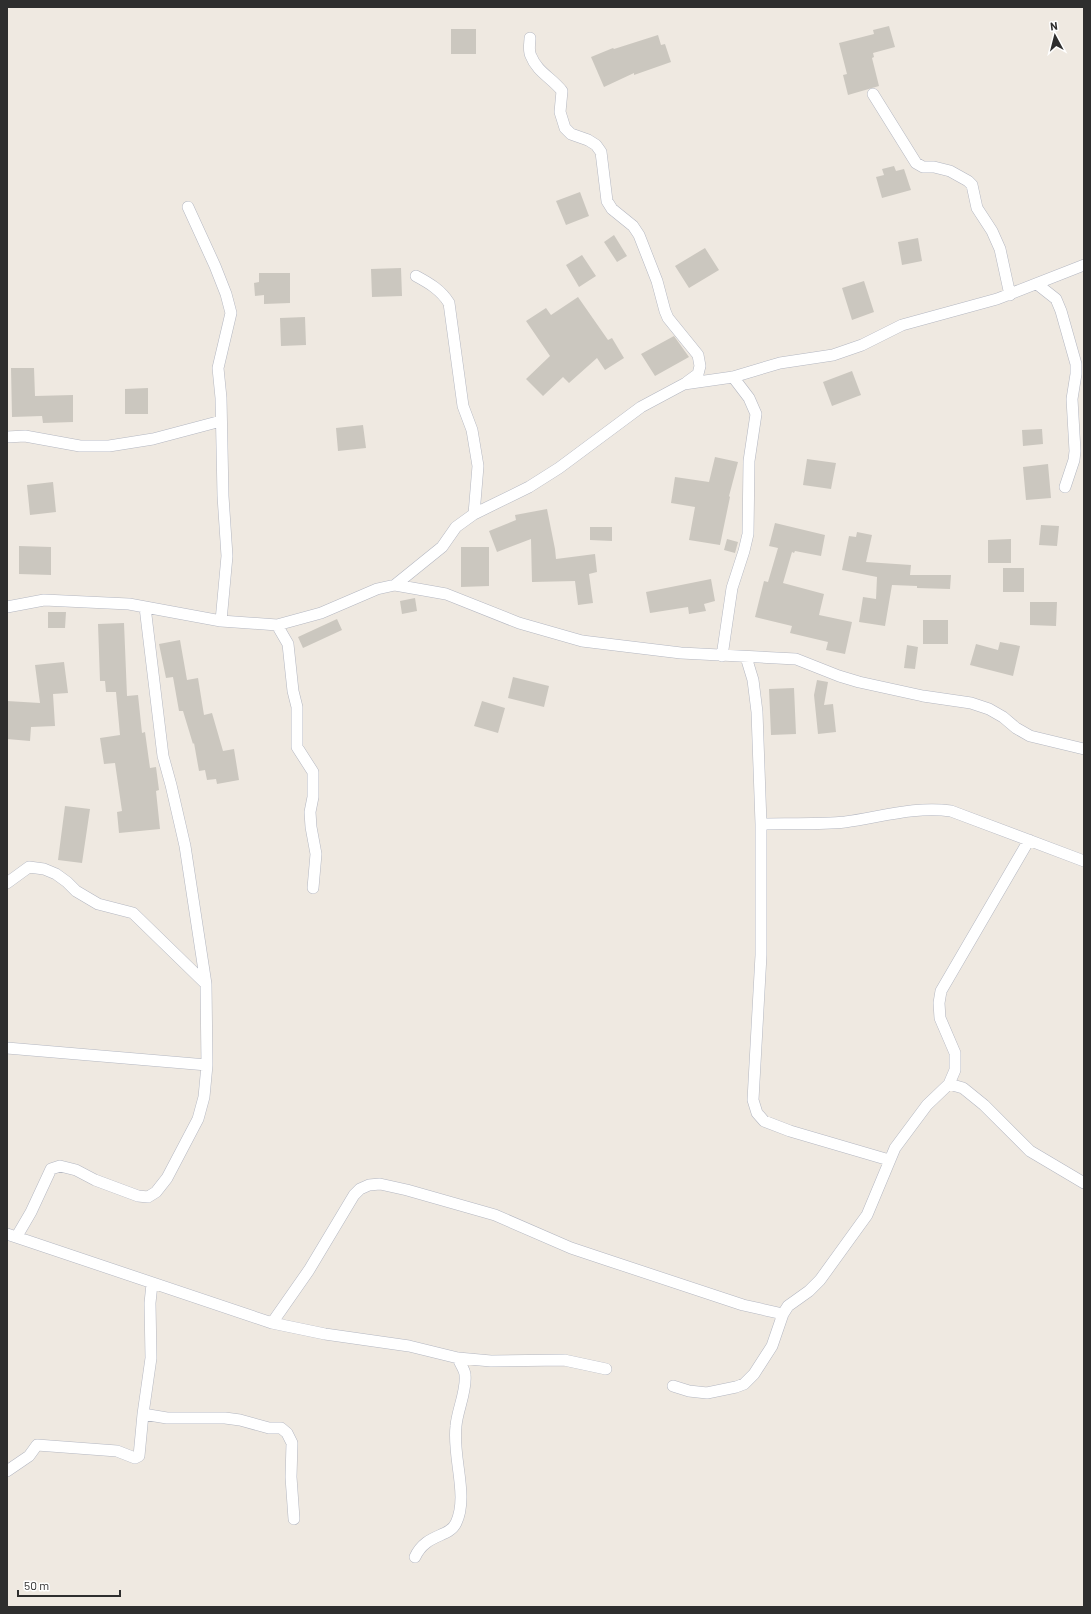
<svg xmlns="http://www.w3.org/2000/svg" width="1091" height="1614" font-family="Barlow,sans-serif">
  <style>
    .building { fill: #cbc7bf }
    .lines { fill: none; stroke-linecap: round; stroke-linejoin: round }
    .minor-casing { stroke: #b4b7c1; stroke-width: 12 }
    .minor { stroke: #fff; stroke-width: 11 }
  </style>
  <rect width="100%" height="100%" fill="#efe9e1"/>
  <path class="building" d="M 889,26 L 895,47 L 873,53 L 874,57 L 872,58 L 879,86 L 848,95 L 843,75 L 847,74 L 839,43 L 874,34 L 873,30 Z
    M 451,29 L 476,29 L 476,54 L 451,54 Z
    M 658,35 L 661,45 L 665,44 L 671,62 L 634,75 L 634,73 L 604,87 L 591,57 L 613,48 L 614,49 Z
    M 894,166 L 896,171 L 904,169 L 911,190 L 882,198 L 876,177 L 884,175 L 882,169 Z
    M 580,192 L 589,216 L 566,225 L 556,201 Z
    M 614,235 L 627,256 L 617,262 L 604,242 Z
    M 918,238 L 922,261 L 902,265 L 898,242 Z
    M 705,248 L 719,270 L 689,288 L 675,266 Z
    M 582,255 L 596,276 L 579,287 L 566,265 Z
    M 401,268 L 402,296 L 372,297 L 371,269 Z
    M 259,273 L 290,273 L 290,303 L 264,304 L 264,295 L 255,296 L 254,283 L 259,282 Z
    M 864,281 L 874,312 L 852,320 L 842,288 Z
    M 578,297 L 608,340 L 612,338 L 624,358 L 605,370 L 597,358 L 569,383 L 563,377 L 543,396 L 526,379 L 550,356 L 526,321 L 546,308 L 551,315 Z
    M 305,317 L 306,345 L 281,346 L 280,318 Z
    M 674,336 L 689,357 L 655,376 L 641,354 Z
    M 11,368 L 34,368 L 35,396 L 73,395 L 73,422 L 43,423 L 42,416 L 12,417 Z
    M 852,371 L 861,395 L 832,406 L 823,382 Z
    M 148,388 L 148,414 L 125,414 L 125,389 Z
    M 363,425 L 366,448 L 338,451 L 336,428 Z
    M 1042,429 L 1043,444 L 1023,446 L 1022,430 Z
    M 715,457 L 738,462 L 729,496 L 730,497 L 720,545 L 689,540 L 695,507 L 671,503 L 675,477 L 709,482 Z
    M 807,459 L 836,463 L 831,489 L 803,485 Z
    M 1048,464 L 1051,498 L 1026,500 L 1023,467 Z
    M 53,482 L 56,512 L 30,515 L 27,485 Z
    M 547,509 L 555,549 L 556,559 L 595,554 L 597,572 L 589,574 L 593,603 L 578,605 L 575,581 L 532,582 L 531,539 L 497,552 L 489,531 L 516,520 L 515,515 Z
    M 775,523 L 825,535 L 821,556 L 795,551 L 794,553 L 792,552 L 783,583 L 824,594 L 819,615 L 852,622 L 845,654 L 826,650 L 828,642 L 790,633 L 792,626 L 755,617 L 764,581 L 768,582 L 778,548 L 769,546 Z
    M 1041,525 L 1059,526 L 1057,546 L 1039,545 Z
    M 590,527 L 612,527 L 612,541 L 590,540 Z
    M 857,532 L 872,535 L 866,562 L 911,565 L 910,575 L 951,575 L 950,589 L 917,588 L 917,586 L 892,585 L 885,626 L 859,622 L 863,597 L 876,599 L 877,577 L 842,570 L 849,536 L 856,537 Z
    M 727,539 L 738,542 L 735,553 L 724,550 Z
    M 1011,539 L 1011,563 L 988,563 L 988,540 Z
    M 19,546 L 51,547 L 51,575 L 19,574 Z
    M 461,547 L 489,547 L 489,586 L 461,587 Z
    M 1003,568 L 1024,568 L 1024,592 L 1003,592 Z
    M 711,579 L 715,601 L 704,604 L 706,611 L 689,614 L 688,607 L 650,613 L 646,592 Z
    M 415,598 L 417,611 L 402,614 L 400,601 Z
    M 1030,602 L 1057,602 L 1056,626 L 1030,625 Z
    M 48,612 L 66,612 L 65,628 L 48,628 Z
    M 337,619 L 342,630 L 303,648 L 298,637 Z
    M 923,620 L 948,620 L 948,644 L 923,644 Z
    M 124,623 L 127,696 L 138,695 L 142,733 L 145,732 L 150,768 L 156,767 L 159,790 L 156,791 L 160,829 L 119,833 L 117,812 L 122,811 L 115,763 L 104,764 L 100,738 L 120,735 L 116,692 L 106,692 L 105,681 L 100,681 L 98,624 Z
    M 180,640 L 187,680 L 198,678 L 204,715 L 212,713 L 223,751 L 234,749 L 239,780 L 217,784 L 216,779 L 207,780 L 205,770 L 199,771 L 194,743 L 193,744 L 183,711 L 179,711 L 173,677 L 166,678 L 159,644 Z
    M 1000,642 L 1020,646 L 1013,676 L 970,665 L 976,644 L 998,650 Z
    M 907,645 L 918,647 L 915,669 L 904,668 Z
    M 64,662 L 68,693 L 53,694 L 55,726 L 31,727 L 30,741 L 7,739 L 7,701 L 40,703 L 35,665 Z
    M 513,677 L 549,686 L 544,707 L 508,698 Z
    M 817,680 L 828,682 L 824,705 L 833,704 L 836,732 L 818,734 L 814,695 Z
    M 794,688 L 796,734 L 771,735 L 769,689 Z
    M 482,701 L 505,708 L 498,733 L 474,726 Z
    M 65,806 L 90,809 L 82,863 L 58,860 Z"/>
  <g class="lines">
    <defs>
      <path id="minor" d="M 530,38 C 530,43 528,51 531,56 C 537,72 552,78 562,91 L 560,112 L 565,128 L 571,134 L 588,140 L 596,145 L 601,152 L 607,201 L 612,209 L 633,226 L 639,235 L 657,281 L 665,311 L 668,318 L 698,355 L 700,366 L 698,374 L 687,382
        M 873,94 L 916,163 L 923,167 L 934,167 L 950,171 L 968,181 L 972,185 L 977,208 L 992,231 L 1000,249 L 1010,295
        M 188,207 L 215,266 L 226,294 L 231,313 L 218,368 L 221,398 L 223,496 L 227,556 L 221,621
        M 416,276 C 429,283 441,290 449,303 L 463,406 L 472,430 L 478,466 L 474,514
        M 1037,284 L 1056,299 L 1061,311 L 1076,364 L 1076,374 L 1072,399 L 1075,451 L 1074,460 L 1065,487
        M 7,437 L 25,436 L 80,446 L 109,446 L 153,439 L 221,421
        M 395,585 L 446,594 L 519,623 L 582,641 L 681,653 L 796,659 L 839,676 L 859,682 L 923,696 L 971,703 L 989,709 L 1003,717 L 1016,728 L 1030,736 L 1084,749
        M 7,607 L 44,600 L 129,604 L 221,621 L 277,625 L 321,613 L 377,589 L 395,585 L 442,547 L 456,527 L 474,514 L 529,487 L 559,468 L 641,407 L 684,384 L 733,377 L 780,363 L 833,355 L 862,345 L 902,325 L 997,299 L 1084,265
        M 277,625 L 288,644 L 293,691 L 297,707 L 297,747 L 313,772 L 313,797 L 310,812 L 311,827 L 316,854 L 313,888
        M 722,656 L 732,588 L 744,551 L 748,534 L 749,461 L 756,414 L 749,398 L 733,377
        M 746,657 L 753,680 L 757,712 L 761,824 L 761,955 L 753,1100 L 757,1113 L 764,1121 L 790,1131 L 889,1160
        M 761,824 C 789,823 817,825 845,822 C 881,817 915,806 951,811 L 1084,861
        M 7,883 L 29,867 L 44,869 L 56,874 L 67,882 L 76,891 L 98,904 L 133,913 L 206,984
        M 7,1048 L 207,1065
        M 949,1084 L 963,1088 L 984,1105 L 1030,1151 L 1084,1183
        M 7,1234 L 272,1323 L 325,1334 L 409,1346 L 458,1358 L 491,1361 L 564,1360 L 606,1369
        M 17,1236 L 31,1212 L 51,1169 L 60,1166 L 76,1170 L 95,1180 L 138,1196 L 148,1197 L 156,1192 L 167,1178 L 198,1119 L 204,1097 L 207,1065 L 206,984 L 185,846 L 171,785 L 163,756 L 145,607
        M 272,1323 L 309,1270 L 354,1195 L 360,1189 L 369,1185 L 380,1184 L 407,1190 L 495,1215 L 571,1248 L 610,1261 L 743,1305 L 783,1314
        M 673,1386 L 689,1391 L 707,1393 L 736,1387 L 744,1384 L 754,1374 L 772,1346 L 783,1314 L 788,1306 L 809,1291 L 820,1280 L 867,1215 L 895,1148 L 927,1105 L 949,1084 L 955,1070 L 955,1053 L 940,1018 L 939,1003 L 941,991 L 1029,840
        M 143,1414 L 167,1418 L 225,1418 L 240,1420 L 269,1428 L 281,1428 L 287,1433 L 292,1443 L 291,1477 L 294,1519
        M 7,1471 L 29,1456 L 37,1445 L 117,1451 L 135,1458 L 139,1456 L 143,1414 L 151,1358 L 150,1303 L 152,1284
        M 415,1557 C 426,1533 449,1538 456,1523 C 469,1496 452,1457 456,1426 C 457,1411 467,1390 465,1375 C 465,1370 460,1364 458,1358"/>
    </defs>
    <use href="#minor" class="minor-casing"/>
    <use href="#minor" class="minor"/>
  </g>
  <rect width="1091" height="1614" fill="none" stroke="#2e2e2e" stroke-width="16"/>
  <g transform="translate(1055 36) rotate(353)" stroke="#ffffff" stroke-width="3" paint-order="stroke">
  <path d="M0-3L7 15L0 10L-7 15Z" fill="#2e2e2e"/>
  <text y="-6" font-size="11" font-weight="bold" text-anchor="middle" fill="#2e2e2e">N</text>
  </g>
  <path d="M18 1590v6h102v-6" fill="none" stroke="#2e2e2e" stroke-width="2"/>
  <text x="24" y="1590" font-size="12" fill="#2e2e2e" stroke="#ffffff" stroke-width="3" paint-order="stroke">50 m</text>
</svg>
